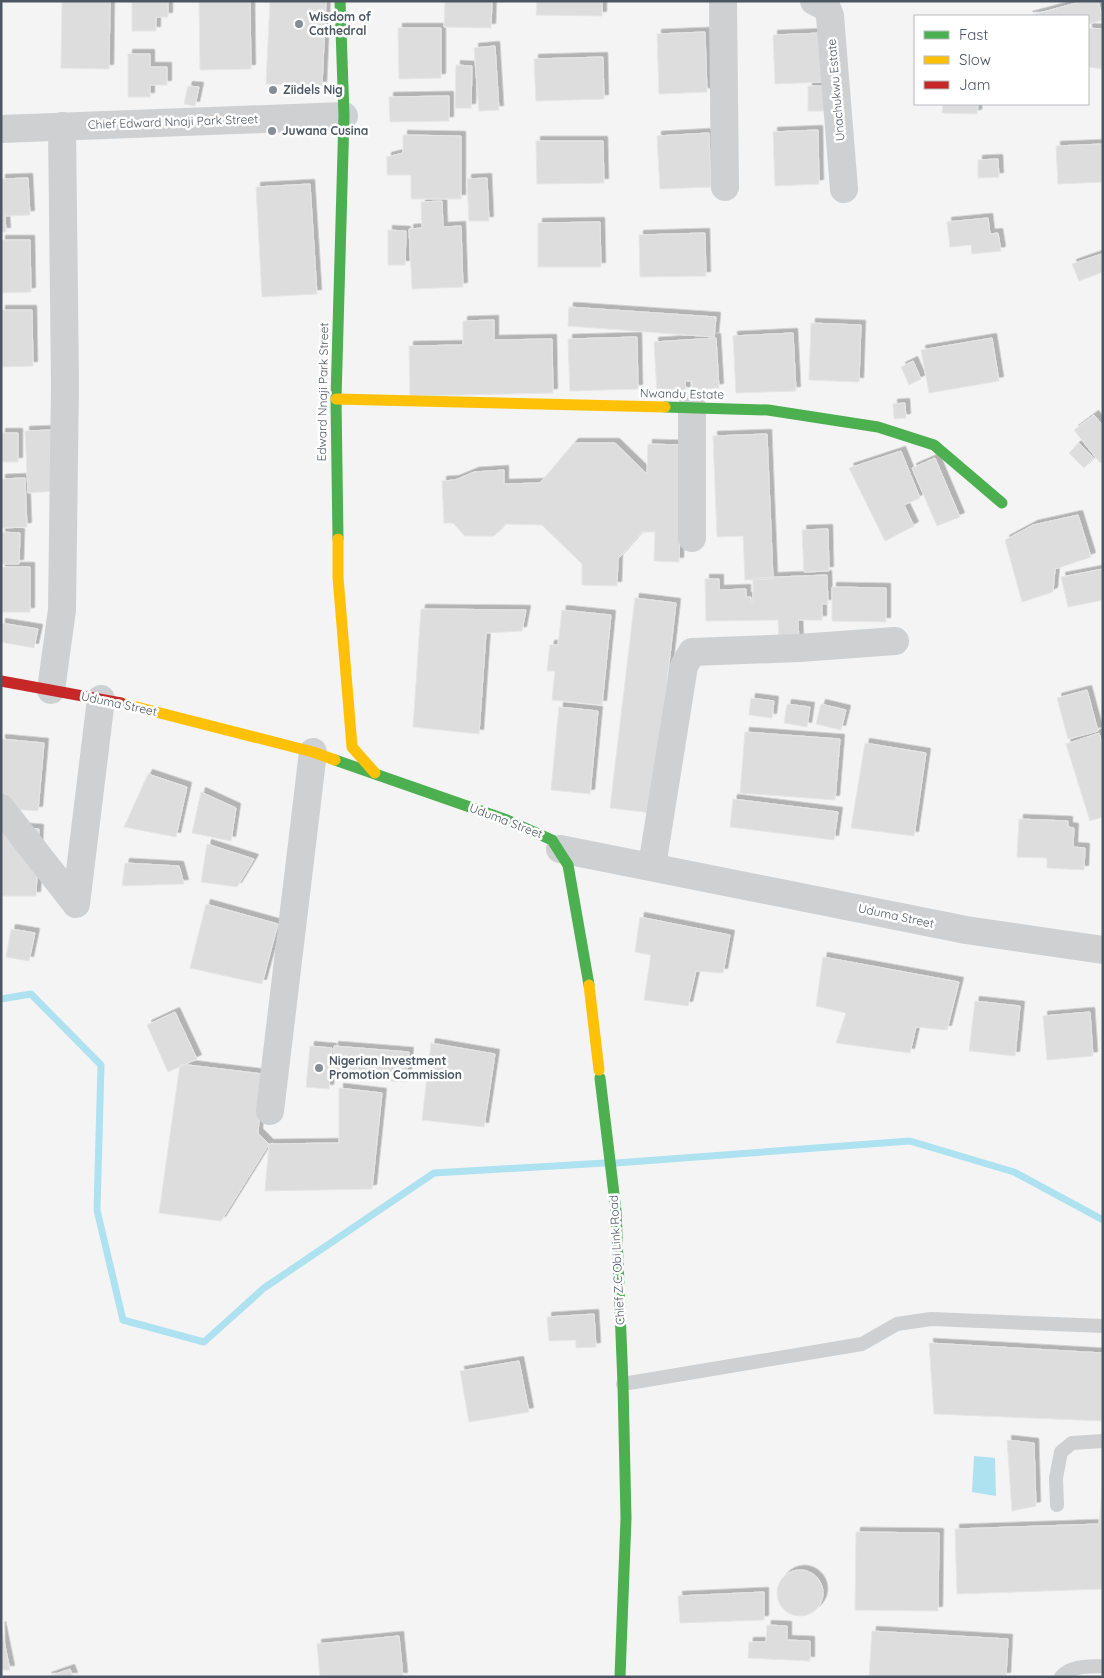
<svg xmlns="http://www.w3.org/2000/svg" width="1104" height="1678" font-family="Quicksand,sans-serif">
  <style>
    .water { fill: #aee2f0 }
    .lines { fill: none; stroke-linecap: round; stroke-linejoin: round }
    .stream { stroke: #aee2f0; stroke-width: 7 }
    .building { fill: #ddddde; stroke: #e5e6e7; filter: url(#shadow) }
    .lane { stroke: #ced0d2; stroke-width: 14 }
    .street { stroke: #ced0d2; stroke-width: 28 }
    .fast { stroke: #4caf50; stroke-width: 11 }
    .slow { stroke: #ffc107; stroke-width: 11 }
    .jam { stroke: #c62828; stroke-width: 11 }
    .poi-dot { fill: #868d94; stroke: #fff; stroke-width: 2 }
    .labels { text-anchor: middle; stroke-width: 5; stroke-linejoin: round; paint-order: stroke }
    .poi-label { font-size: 12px; font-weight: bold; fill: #4a5661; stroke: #fff; text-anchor: start }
    .street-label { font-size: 12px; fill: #4a5661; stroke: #fff }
  </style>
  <defs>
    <filter id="shadow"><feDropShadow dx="4.5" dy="-4.5" stdDeviation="0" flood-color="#0004"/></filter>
  </defs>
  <rect width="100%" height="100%" fill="#f4f4f4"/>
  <path class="water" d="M 974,1456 L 995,1458 L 996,1496 L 972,1492 Z"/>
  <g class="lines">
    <path class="stream" d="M 1,999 L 31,994 L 101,1065 L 97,1210 L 123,1320 L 204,1342 L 264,1288 L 434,1173 L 605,1163
      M 616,1163 L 910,1141 L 1014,1172 L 1103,1220"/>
  </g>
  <path class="building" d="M 62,1 L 110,1 L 109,69 L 61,68 Z
    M 132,1 L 168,1 L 168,17 L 156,17 L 156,31 L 132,31 Z
    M 199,1 L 250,1 L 251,69 L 200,70 Z
    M 270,1 L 326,1 L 322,86 L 266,84 Z
    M 445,1 L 492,1 L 491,28 L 444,27 Z
    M 537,1 L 602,1 L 602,16 L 536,15 Z
    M 1084,1 L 1098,1 L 1103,20 L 1088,24 L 1088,16 L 1028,16 Z
    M 398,28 L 441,28 L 441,78 L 399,79 Z
    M 1088,28 L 1103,29 L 1103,69 L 1088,67 Z
    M 705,32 L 707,92 L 659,94 L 657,34 Z
    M 822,33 L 823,82 L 775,84 L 773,35 Z
    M 495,46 L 499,110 L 479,111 L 474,48 Z
    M 128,54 L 150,54 L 150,67 L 167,67 L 167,85 L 150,85 L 150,97 L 128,97 Z
    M 603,57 L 604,99 L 536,101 L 534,59 Z
    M 456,65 L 472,66 L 471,108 L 455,108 Z
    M 188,86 L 199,87 L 195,106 L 184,104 Z
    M 808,86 L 831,86 L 832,111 L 808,111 Z
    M 449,96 L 449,121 L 390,122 L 389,97 Z
    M 943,104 L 978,104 L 977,114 L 942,113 Z
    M 818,130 L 819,184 L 775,186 L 773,132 Z
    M 709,133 L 711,187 L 660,189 L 657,136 Z
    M 403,135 L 461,136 L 461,199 L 411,199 L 411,175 L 387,175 L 387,157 L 403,153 Z
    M 536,141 L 603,141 L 604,183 L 537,184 Z
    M 1103,144 L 1103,182 L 1058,184 L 1056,146 Z
    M 998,159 L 999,177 L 978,178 L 978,160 Z
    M 28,178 L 30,215 L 5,216 L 6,232 L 1,232 L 1,179 Z
    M 487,178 L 489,221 L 469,221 L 467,179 Z
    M 310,184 L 317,294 L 262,297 L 256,187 Z
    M 442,201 L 443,227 L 461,226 L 463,287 L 412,289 L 409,229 L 422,228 L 421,202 Z
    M 988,218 L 990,234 L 998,233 L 1001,251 L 972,254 L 971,245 L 950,247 L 947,222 Z
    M 600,222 L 601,267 L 538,267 L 538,223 Z
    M 388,230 L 406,231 L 405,265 L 388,265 Z
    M 705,233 L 706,276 L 640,277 L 639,235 Z
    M 1,240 L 30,240 L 31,292 L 1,293 Z
    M 1101,254 L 1103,272 L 1079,281 L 1072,264 Z
    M 569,307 L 716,317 L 714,337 L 568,326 Z
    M 1,310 L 32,310 L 33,366 L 1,367 Z
    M 494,320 L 494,340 L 552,339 L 553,393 L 410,396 L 409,346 L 463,345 L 463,321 Z
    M 811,323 L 861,325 L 859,382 L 809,380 Z
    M 793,333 L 796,391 L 736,393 L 733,336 Z
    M 637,337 L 638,389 L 570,391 L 568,339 Z
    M 716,338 L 719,388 L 692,390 L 692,381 L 685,381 L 686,391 L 657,392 L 654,342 Z
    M 992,338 L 999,381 L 929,393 L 921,350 Z
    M 913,361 L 921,379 L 909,385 L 901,367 Z
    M 905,403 L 906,418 L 894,419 L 893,404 Z
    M 1094,415 L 1103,426 L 1103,461 L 1100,463 L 1074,430 Z
    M 53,430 L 56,491 L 28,493 L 25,431 Z
    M 1,433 L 18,433 L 18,462 L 1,462 Z
    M 767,434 L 773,579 L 745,580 L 743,536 L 717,537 L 713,436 Z
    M 574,443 L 615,443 L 647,474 L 648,444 L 683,445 L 679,562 L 654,561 L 655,532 L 642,532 L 618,559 L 617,586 L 582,585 L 582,564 L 542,525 L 505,524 L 494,536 L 465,536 L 453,523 L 444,523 L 442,481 L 455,480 L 474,472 L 504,470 L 504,484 L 540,483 Z
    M 1079,443 L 1094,458 L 1084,468 L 1069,453 Z
    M 901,451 L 920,498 L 904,505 L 914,526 L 885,541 L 849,468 Z
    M 935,458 L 960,517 L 937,526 L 912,468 Z
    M 25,478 L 27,527 L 1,528 L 1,479 Z
    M 1078,515 L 1091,557 L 1055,569 L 1053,592 L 1022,602 L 1005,540 L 1033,525 Z
    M 828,529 L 829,571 L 804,572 L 802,530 Z
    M 1,532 L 20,533 L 19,564 L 1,564 Z
    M 1,567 L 30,567 L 30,612 L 1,612 Z
    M 1103,569 L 1103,600 L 1068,607 L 1061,577 Z
    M 827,575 L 828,604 L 822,604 L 822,620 L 798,620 L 799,641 L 779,641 L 778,620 L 706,621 L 705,579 L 719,579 L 719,590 L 746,589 L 746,597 L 751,597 L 751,602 L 753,602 L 753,578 Z
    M 832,587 L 886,588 L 886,622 L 832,621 Z
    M 635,598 L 676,603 L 652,813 L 610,808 Z
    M 421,609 L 526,610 L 522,631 L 486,633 L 479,734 L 413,727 Z
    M 562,610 L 611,615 L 602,705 L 552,700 L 555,671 L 547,671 L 550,645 L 558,645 Z
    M 1,623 L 38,629 L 34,648 L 1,642 Z
    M 1087,690 L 1098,731 L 1068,739 L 1057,698 Z
    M 751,698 L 774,701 L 772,718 L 749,715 Z
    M 787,704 L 810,707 L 807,727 L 784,723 Z
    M 821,704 L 846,710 L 841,730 L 816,724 Z
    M 559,707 L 598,711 L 590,794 L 551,790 Z
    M 745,732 L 840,739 L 835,800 L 740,793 Z
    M 1099,733 L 1103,746 L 1103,817 L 1090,821 L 1066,744 Z
    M 1,739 L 44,743 L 38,811 L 1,808 Z
    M 865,743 L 926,753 L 914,836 L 851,828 Z
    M 148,774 L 187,787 L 176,837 L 124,827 Z
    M 201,792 L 236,808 L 231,841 L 192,833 Z
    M 733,799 L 838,812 L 834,840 L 730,827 Z
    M 1019,819 L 1068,821 L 1068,827 L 1074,828 L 1073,847 L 1085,848 L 1084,870 L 1047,868 L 1047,858 L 1017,857 Z
    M 1,826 L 39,829 L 36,896 L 1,896 Z
    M 207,844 L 254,859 L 237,887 L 201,882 Z
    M 125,863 L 179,866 L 184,884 L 122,886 Z
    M 206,904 L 278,924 L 262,984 L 190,968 Z
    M 640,917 L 730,935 L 723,973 L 696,971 L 688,1006 L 644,1000 L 651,955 L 635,952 Z
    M 11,929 L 35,933 L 29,961 L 6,957 Z
    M 823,957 L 959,982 L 947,1030 L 916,1027 L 910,1053 L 836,1043 L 846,1013 L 816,1006 Z
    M 975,1001 L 1020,1006 L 1015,1056 L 969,1051 Z
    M 175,1012 L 197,1059 L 168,1072 L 147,1025 Z
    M 1090,1012 L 1093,1056 L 1047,1060 L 1043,1016 Z
    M 431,1043 L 495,1054 L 484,1127 L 422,1120 Z
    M 310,1046 L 332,1048 L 329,1089 L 306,1087 Z
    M 334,1046 L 409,1052 L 406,1082 L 332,1077 Z
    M 180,1064 L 263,1074 L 258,1133 L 269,1144 L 221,1221 L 159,1213 Z
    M 339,1088 L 382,1093 L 372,1189 L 265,1191 L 269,1144 L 339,1143 Z
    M 594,1314 L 596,1347 L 576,1348 L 576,1340 L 549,1341 L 547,1317 Z
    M 929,1343 L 1103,1353 L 1103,1421 L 934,1414 Z
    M 519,1361 L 529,1412 L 469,1422 L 460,1371 Z
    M 1007,1440 L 1034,1443 L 1036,1506 L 1012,1511 Z
    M 1103,1478 L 1103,1589 L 957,1594 L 955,1529 L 1099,1524 Z
    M 856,1532 L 939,1533 L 938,1611 L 855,1610 Z
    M777 1593a23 23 0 1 1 46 0a23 23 0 1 1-46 0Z
    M 764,1592 L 764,1620 L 680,1623 L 678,1596 Z
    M 767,1625 L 787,1626 L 787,1640 L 810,1641 L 810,1661 L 748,1658 L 749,1642 L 766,1642 Z
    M 1,1626 L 10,1670 L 1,1670 Z
    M 872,1631 L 1008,1639 L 1006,1677 L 869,1677 Z
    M 399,1636 L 403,1677 L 320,1677 L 317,1644 Z
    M 70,1669 L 73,1677 L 47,1677 Z"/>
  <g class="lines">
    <path class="lane" d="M 623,1384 L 862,1344 L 897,1324 L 931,1319 L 1103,1326
      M 1057,1505 L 1056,1478 L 1061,1452 L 1072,1443 L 1103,1441
      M 1061,1677 C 1071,1665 1089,1667 1103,1666"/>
    <path class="street" d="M 723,1 L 725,187
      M 814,1 L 827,8 L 830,16 L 844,189
      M 1,129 L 344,116
      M 692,407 L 692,538
      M 51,690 L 62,610 L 65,384 L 62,126
      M 1,808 L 76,904
      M 560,849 L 966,930 L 1103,950
      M 652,866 L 684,666 L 692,652 L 799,648 L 895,641
      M 76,904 L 101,699
      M 270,1111 L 313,752"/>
    <path class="fast" d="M 665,407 L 768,410 L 878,427 L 934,445 L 1002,503
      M 338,539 L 336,399 L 344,116 L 340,1
      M 335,760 L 507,820 L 552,840 L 568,865 L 589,985
      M 600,1078 L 616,1211 L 623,1384 L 626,1518 L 620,1677"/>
    <path class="slow" d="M 336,399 L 665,407
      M 338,539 L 338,577 L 352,747 L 375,773
      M 121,703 L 313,752 L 335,760
      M 589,985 L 599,1070"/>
    <path class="jam" d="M 1,681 L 121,703"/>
  </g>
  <g class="poi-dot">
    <circle cx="299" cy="24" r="5"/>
    <circle cx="273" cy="90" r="5"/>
    <circle cx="272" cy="131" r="5"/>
    <circle cx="319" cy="1068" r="5"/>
  </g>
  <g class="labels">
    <g class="poi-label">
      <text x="309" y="21">Wisdom of<tspan x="309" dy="14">Cathedral</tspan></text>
      <text x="283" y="94">Ziidels Nig</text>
      <text x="282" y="135">Juwana Cusina</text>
      <text x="329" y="1065">Nigerian Investment<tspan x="329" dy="14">Promotion Commission</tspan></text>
    </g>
    <g class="street-label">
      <text transform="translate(836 90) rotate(-95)" y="4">Unachukwu Estate</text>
      <text transform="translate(173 122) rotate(-2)" y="4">Chief Edward Nnaji Park Street</text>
      <text transform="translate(323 392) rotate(-89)" y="4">Edward Nnaji Park Street</text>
      <text transform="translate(682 394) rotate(1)" y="4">Nwandu Estate</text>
      <text transform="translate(119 704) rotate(12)" y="4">Uduma Street</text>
      <text transform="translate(506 821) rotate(21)" y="4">Uduma Street</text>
      <text transform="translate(896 916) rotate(12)" y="4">Uduma Street</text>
      <text transform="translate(617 1260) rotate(-93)" y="4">Chief Z.C Obi Link Road</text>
    </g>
  </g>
  <rect width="1104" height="1678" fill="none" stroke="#4a5661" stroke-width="5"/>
  <rect x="914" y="15" width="175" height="90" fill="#ffffff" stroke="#b7bbc0"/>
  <rect x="924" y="31" width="25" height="8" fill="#4caf50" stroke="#b7bbc0"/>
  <text x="959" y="40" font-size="15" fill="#4a5661">Fast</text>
  <rect x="924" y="56" width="25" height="8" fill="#ffc107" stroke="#b7bbc0"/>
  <text x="959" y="65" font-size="15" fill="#4a5661">Slow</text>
  <rect x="924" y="81" width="25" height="8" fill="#c62828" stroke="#b7bbc0"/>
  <text x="959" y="90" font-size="15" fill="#4a5661">Jam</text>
</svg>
